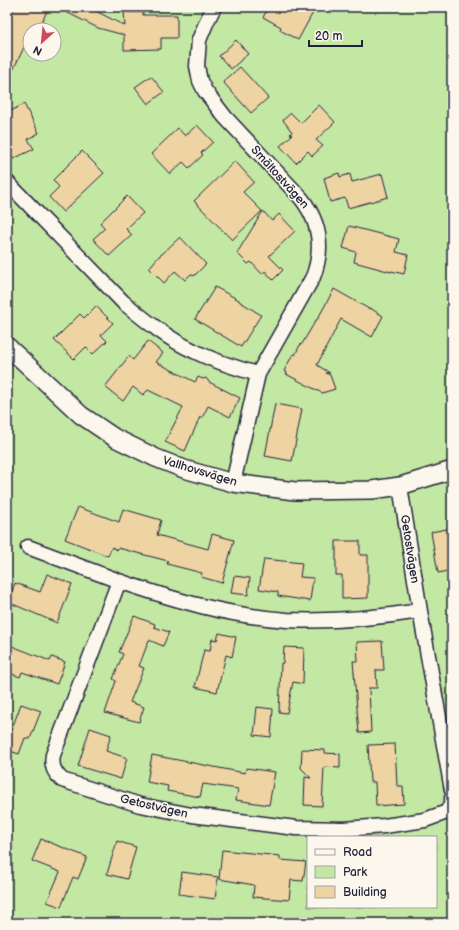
<svg xmlns="http://www.w3.org/2000/svg" width="459" height="930" font-family="'Balsamiq Sans',sans-serif">
  <style>
    .green { fill: #c3e8a3; stroke: #72856f; fill-rule: evenodd }
    .building { fill: #eed3a3; stroke: #22223b }
    .lines { fill: none; stroke-linecap: round; stroke-linejoin: round }
    .minor-casing { stroke: #22223b; stroke-width: 17 }
    .tertiary-casing { stroke: #22223b; stroke-width: 20 }
    .minor { stroke: #fbf7ec; stroke-width: 14 }
    .tertiary { stroke: #fbf7ec; stroke-width: 17 }
    .labels { text-anchor: middle; stroke-width: 3; stroke-linejoin: round; paint-order: stroke }
    .street-label { font-size: 12px; fill: #22223b; stroke: #fbf7ec }
  </style>
  <rect width="100%" height="100%" fill="#f7ecd6"/>
  <filter id="ink" filterUnits="userSpaceOnUse"><feTurbulence type="fractalNoise" baseFrequency=".025" numOctaves="2"/><feDisplacementMap in="SourceGraphic" scale="8" xChannelSelector="R" yChannelSelector="G"/><feConvolveMatrix kernelMatrix="1 2 1 2 8 2 1 2 1" color-interpolation-filters="sRGB"/></filter>
  <g filter="url(#ink)">
    <path class="green" d="M 7,7 L 452,7 L 452,923 L 7,923 ZM 30,30 L 54,30 L 54,54 L 30,54 ZM 308,837 L 436,837 L 436,907 L 308,907 Z"/>
    <path class="building" d="M 15,7 L 49,7 L 38,30 L 30,30 L 30,45 L 26,43 L 7,83 L 7,23 Z
      M 56,7 L 88,7 L 125,26 L 124,12 L 143,12 L 143,15 L 177,15 L 177,38 L 161,38 L 161,49 L 124,50 L 124,35 L 98,28 Z
      M 269,7 L 316,7 L 298,40 L 280,30 L 281,27 L 263,17 Z
      M 236,40 L 248,54 L 231,69 L 219,56 Z
      M 240,67 L 268,98 L 251,113 L 223,82 Z
      M 151,76 L 164,92 L 148,104 L 135,87 Z
      M 24,104 L 39,133 L 28,139 L 34,149 L 13,159 L 7,147 L 7,113 Z
      M 319,105 L 335,122 L 316,140 L 323,146 L 312,156 L 308,151 L 296,163 L 280,146 L 292,135 L 290,134 L 292,132 L 283,120 L 291,113 L 301,123 Z
      M 197,125 L 213,142 L 201,153 L 203,155 L 189,168 L 183,162 L 170,174 L 151,154 L 178,128 L 185,136 Z
      M 82,151 L 104,173 L 63,212 L 49,197 L 59,187 L 53,180 Z
      M 235,161 L 254,182 L 243,192 L 262,211 L 232,240 L 194,201 Z
      M 339,173 L 340,177 L 350,174 L 352,182 L 382,174 L 388,197 L 348,208 L 345,198 L 330,202 L 324,178 Z
      M 127,196 L 143,213 L 126,229 L 132,235 L 109,256 L 93,239 L 105,228 L 100,223 Z
      M 263,211 L 272,221 L 279,214 L 295,231 L 269,256 L 283,270 L 273,280 L 265,271 L 262,274 L 251,262 L 248,264 L 237,253 Z
      M 349,226 L 399,239 L 396,252 L 408,255 L 404,274 L 391,271 L 391,272 L 354,262 L 356,252 L 343,248 Z
      M 180,237 L 206,264 L 194,276 L 191,274 L 185,280 L 175,271 L 164,283 L 149,268 L 160,255 L 161,255 Z
      M 215,287 L 239,300 L 239,301 L 261,315 L 241,347 L 195,319 Z
      M 334,289 L 369,309 L 370,308 L 383,316 L 372,337 L 341,319 L 317,365 L 330,373 L 326,373 L 330,375 L 335,389 L 322,393 L 286,374 L 287,372 L 284,371 L 293,354 L 295,355 L 300,345 L 302,344 L 316,320 L 317,320 Z
      M 96,306 L 113,323 L 101,335 L 107,341 L 93,354 L 86,347 L 74,359 L 54,340 L 80,314 L 84,318 Z
      M 148,341 L 163,353 L 156,362 L 195,382 L 198,377 L 203,379 L 206,378 L 209,382 L 240,398 L 230,417 L 208,406 L 202,418 L 200,417 L 185,451 L 165,442 L 183,407 L 148,390 L 143,395 L 133,387 L 123,401 L 105,387 L 129,356 L 133,360 Z
      M 275,404 L 302,409 L 292,461 L 265,456 Z
      M 78,507 L 119,522 L 123,509 L 161,520 L 157,535 L 208,549 L 212,534 L 234,540 L 222,583 L 201,577 L 202,573 L 167,564 L 168,561 L 118,548 L 117,550 L 112,547 L 108,556 L 65,539 Z
      M 452,528 L 452,570 L 438,573 L 431,532 Z
      M 336,541 L 360,541 L 360,555 L 368,555 L 368,598 L 342,599 L 342,575 L 336,575 Z
      M 264,559 L 302,563 L 300,577 L 313,578 L 310,601 L 278,596 L 278,592 L 259,589 Z
      M 47,574 L 72,584 L 57,623 L 8,602 L 15,583 L 40,592 Z
      M 234,576 L 250,578 L 248,595 L 231,593 Z
      M 134,616 L 155,624 L 154,627 L 169,632 L 163,646 L 149,640 L 139,666 L 144,668 L 130,702 L 144,707 L 139,722 L 105,713 L 116,681 L 113,679 L 123,654 L 119,652 Z
      M 219,633 L 236,637 L 232,657 L 226,655 L 217,692 L 195,687 L 204,650 L 210,651 L 212,639 L 217,640 Z
      M 382,641 L 384,670 L 376,670 L 377,688 L 369,688 L 371,732 L 359,733 L 353,661 L 358,661 L 357,642 Z
      M 12,646 L 50,661 L 52,657 L 65,662 L 57,684 L 22,672 L 20,677 L 7,672 L 7,658 Z
      M 284,647 L 304,648 L 303,684 L 293,682 L 287,713 L 279,712 L 281,663 L 283,663 Z
      M 21,704 L 41,711 L 30,739 L 25,738 L 19,754 L 7,750 L 7,730 L 11,731 Z
      M 257,707 L 273,709 L 271,737 L 254,735 Z
      M 90,728 L 111,735 L 106,751 L 127,758 L 121,779 L 78,766 Z
      M 395,744 L 397,786 L 403,786 L 404,804 L 376,806 L 375,782 L 370,782 L 368,745 Z
      M 302,749 L 325,750 L 325,753 L 340,754 L 340,768 L 324,767 L 322,806 L 304,805 L 305,777 L 311,778 L 301,768 Z
      M 152,755 L 245,773 L 246,768 L 275,772 L 269,805 L 236,800 L 238,789 L 203,784 L 200,797 L 167,791 L 168,786 L 147,782 Z
      M 41,839 L 87,857 L 78,879 L 73,877 L 61,907 L 47,902 L 60,872 L 32,861 Z
      M 117,841 L 136,847 L 127,879 L 107,874 Z
      M 222,850 L 280,856 L 280,860 L 306,862 L 303,881 L 291,880 L 289,900 L 253,897 L 254,885 L 219,879 Z
      M 182,872 L 218,877 L 215,899 L 179,894 Z"/>
    <g class="lines">
      <defs>
        <path id="minor" d="M 214,7 L 207,21 L 199,40 L 197,66 L 200,81 L 205,91 L 225,117 L 301,198 C 320,222 324,248 313,277 L 258,374 L 233,483
          M 7,182 L 123,302 C 145,320 168,339 194,351 C 214,361 236,368 258,374
          M 400,486 L 420,611 L 452,790
          M 28,547 L 119,581
          M 420,611 C 376,618 332,622 287,620 C 229,616 174,600 119,581 L 53,755 C 51,766 54,772 62,780 L 140,805 L 192,815 L 296,828 L 344,829 L 384,826 L 425,820 L 447,812 L 452,802 L 452,798"/>
        <path id="tertiary" d="M 7,346 L 81,415 L 115,438 L 156,458 L 184,469 L 233,483 L 295,491 L 372,490 L 400,486 L 452,470"/>
      </defs>
      <use href="#minor" class="minor-casing"/>
      <use href="#tertiary" class="tertiary-casing"/>
      <use href="#minor" class="minor"/>
      <use href="#tertiary" class="tertiary"/>
    </g>
  </g>
  <g class="labels">
    <g class="street-label">
      <text transform="translate(280 177) rotate(48)" y="4">Smältostvägen</text>
      <text transform="translate(200 471) rotate(17)" y="4">Vallhovsvägen</text>
      <text transform="translate(410 549) rotate(81)" y="4">Getostvägen</text>
      <text transform="translate(154 806) rotate(13)" y="4">Getostvägen</text>
    </g>
  </g>
  <rect width="459" height="930" fill="none" stroke="#fbf7ec" stroke-width="24"/>
  <rect x="12" y="12" width="435" height="906" fill="none" stroke="#22223b" stroke-width="1.5" filter="url(#ink)"/>
  <rect x="307" y="836" width="130" height="72" fill="#fbf7ec" stroke="#a4a2a5"/>
  <rect x="315" y="849" width="20" height="6" fill="#fbf7ec" stroke="#a4a2a5"/>
  <text x="343" y="856" font-size="12" fill="#22223b">Road</text>
  <rect x="315" y="866" width="20" height="12" fill="#c3e8a3" stroke="#a4a2a5"/>
  <text x="343" y="876" font-size="12" fill="#22223b">Park</text>
  <rect x="315" y="886" width="20" height="12" fill="#eed3a3" stroke="#a4a2a5"/>
  <text x="343" y="896" font-size="12" fill="#22223b">Building</text>
  <g transform="translate(42 42) rotate(207)"><circle r="19" fill="#fbf7ec" stroke="#a4a2a5"/>
  <path d="M0-3L7 15L0 10L-7 15Z" fill="#d1495b"/>
  <text y="-6" font-size="11" font-weight="bold" text-anchor="middle" fill="#22223b">N</text>
  </g>
  <path d="M309 40v6h53v-6" fill="none" stroke="#22223b" stroke-width="2"/>
  <text x="315" y="40" font-size="12" fill="#22223b" stroke="#fbf7ec" stroke-width="3" paint-order="stroke">20 m</text>
</svg>
